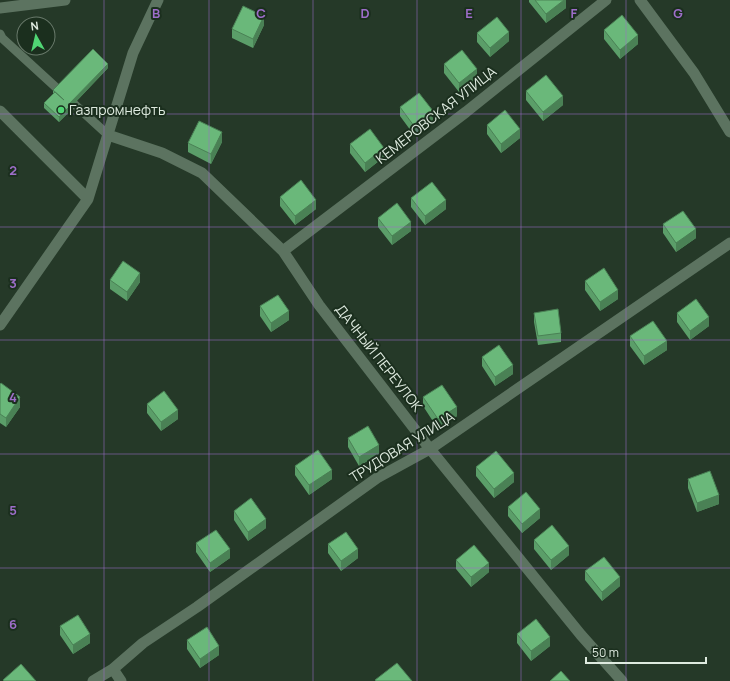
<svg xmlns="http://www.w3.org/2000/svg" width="730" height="681" font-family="Manrope,sans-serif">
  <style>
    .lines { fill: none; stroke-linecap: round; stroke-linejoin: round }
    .service { stroke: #5c7360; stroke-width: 9 }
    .minor { stroke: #5c7360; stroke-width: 11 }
    .tertiary { stroke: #5c7360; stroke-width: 11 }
    .secondary { stroke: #5c7360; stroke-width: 11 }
    .wall { fill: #5b9e69 }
    .shaded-wall { fill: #4a8155 }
    .building { fill: #6ab87a; stroke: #4a8155 }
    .grid { fill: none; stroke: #9e6eca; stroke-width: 1; stroke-opacity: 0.55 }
    .poi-dot { fill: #50d674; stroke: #1b2f1e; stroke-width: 1.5 }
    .labels { text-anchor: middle; stroke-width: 4; stroke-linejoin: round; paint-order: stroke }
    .poi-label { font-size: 14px; fill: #deeadf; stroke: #1b2f1e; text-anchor: start }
    .street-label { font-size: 14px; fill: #deeadf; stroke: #1b2f1e }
    .grid-label { font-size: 13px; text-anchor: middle; font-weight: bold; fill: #9e6eca; stroke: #1b2f1e; stroke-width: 4; stroke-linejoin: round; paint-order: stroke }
  </style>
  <rect width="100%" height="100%" fill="#253928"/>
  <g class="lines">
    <path class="service" d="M 0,34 L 2,38 L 108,135"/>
    <path class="minor" d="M 0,111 L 88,199 L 0,325
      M 108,135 L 162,153 L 202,173 L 283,251 L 319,305 L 430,449 L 581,635 L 622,681
      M 88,199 L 133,53 L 158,0
      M 283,251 L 466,112 L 606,0
      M 113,669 L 121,681
      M 93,681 L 113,669 L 143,643 L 197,607 L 377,478 L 430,449 L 730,243"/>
    <path class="tertiary" d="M 640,0 L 694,73 L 730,132"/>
    <path class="secondary" d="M 0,8 L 65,0"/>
  </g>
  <path class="wall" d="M 529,0 L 566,0 L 566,8 L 546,23 L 529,2 Z
    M 264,25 L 253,48 L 232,38 L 232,29 Z
    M 604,30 L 638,44 L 620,59 L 604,39 Z
    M 477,33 L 509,41 L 490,57 L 477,42 Z
    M 444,64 L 477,78 L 459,92 L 444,73 Z
    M 108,68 L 70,108 L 70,111 L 59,122 L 44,108 L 44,103 L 53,94 L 53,90 Z
    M 526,91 L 563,105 L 543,121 L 526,100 Z
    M 400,107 L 433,120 L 414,135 L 400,116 Z
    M 487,125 L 520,138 L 501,153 L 487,134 Z
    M 222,142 L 211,164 L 188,152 L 188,143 Z
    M 350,144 L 384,157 L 365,172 L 350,153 Z
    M 280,197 L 316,209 L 295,225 L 280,206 Z
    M 411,198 L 446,209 L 425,225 L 411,207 Z
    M 378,218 L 411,231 L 392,245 L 378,227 Z
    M 663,224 L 696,238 L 676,252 L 663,233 Z
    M 110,280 L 140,282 L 127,301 L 110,289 Z
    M 585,281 L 618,299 L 600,311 L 585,290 Z
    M 260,306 L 289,320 L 271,332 L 260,316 Z
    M 534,313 L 561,333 L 561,342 L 538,345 L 534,322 Z
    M 677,313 L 709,326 L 690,340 L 677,322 Z
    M 630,336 L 667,350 L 644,365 L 630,346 Z
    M 482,357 L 513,374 L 495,386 L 482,366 Z
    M 0,384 L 20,407 L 6,427 L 0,423 Z
    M 423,397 L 457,416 L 438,429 L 423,406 Z
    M 147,404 L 178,419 L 161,431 L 147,413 Z
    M 348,438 L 379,454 L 359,466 L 348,447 Z
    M 295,466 L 332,479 L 309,495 L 295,475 Z
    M 476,467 L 514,482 L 494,498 L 476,476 Z
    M 688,479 L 719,504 L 697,512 L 688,488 Z
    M 508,507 L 540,518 L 522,533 L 508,516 Z
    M 234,511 L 266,528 L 248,541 L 234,520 Z
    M 534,540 L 569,555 L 551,570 L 534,549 Z
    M 196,543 L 230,558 L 210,572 L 196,552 Z
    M 328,544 L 358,558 L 341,571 L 328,553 Z
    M 456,560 L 489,572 L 471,587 L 456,569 Z
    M 585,571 L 620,586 L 602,601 L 585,580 Z
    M 60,626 L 90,643 L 73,654 L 60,635 Z
    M 517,634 L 550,646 L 531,661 L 517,643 Z
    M 187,640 L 219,655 L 200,668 L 187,649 Z"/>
  <path class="shaded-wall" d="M 564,0 L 566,0 L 566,8 L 546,23 L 546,14 Z
    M 264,16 L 264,25 L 253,48 L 253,39 Z
    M 509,32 L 509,41 L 490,57 L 490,48 Z
    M 638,35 L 638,44 L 620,59 L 620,50 Z
    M 108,64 L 108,68 L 70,108 L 70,111 L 59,122 L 59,117 L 68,105 Z
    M 477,69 L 477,78 L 459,92 L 459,83 Z
    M 563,96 L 563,105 L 543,121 L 543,112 Z
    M 433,111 L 433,120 L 414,135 L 414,126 Z
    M 520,129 L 520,138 L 501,153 L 501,144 Z
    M 222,132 L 222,142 L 211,164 L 211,154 Z
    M 384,148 L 384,157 L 365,172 L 365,163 Z
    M 316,200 L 316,209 L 295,225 L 295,216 Z
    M 446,200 L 446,209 L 425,225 L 425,216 Z
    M 411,222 L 411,231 L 392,245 L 392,236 Z
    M 696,229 L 696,238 L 676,252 L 676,243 Z
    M 140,273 L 140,282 L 127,301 L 127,292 Z
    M 618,290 L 618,299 L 600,311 L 600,302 Z
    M 289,311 L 289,320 L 271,332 L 271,323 Z
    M 709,317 L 709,326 L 690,340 L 690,331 Z
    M 667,341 L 667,350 L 644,365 L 644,356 Z
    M 513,365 L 513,374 L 495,386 L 495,377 Z
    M 20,397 L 20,407 L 6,427 L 6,418 Z
    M 457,407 L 457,416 L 438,429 L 438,419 Z
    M 178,410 L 178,419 L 161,431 L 161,422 Z
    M 379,445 L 379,454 L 359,466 L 359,457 Z
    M 332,470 L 332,479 L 309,495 L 309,485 Z
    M 514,473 L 514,482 L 494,498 L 494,489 Z
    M 719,495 L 719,504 L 697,512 L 697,503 Z
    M 540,509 L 540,518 L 522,533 L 522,524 Z
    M 266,519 L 266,528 L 248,541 L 248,532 Z
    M 569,546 L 569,555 L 551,570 L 551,560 Z
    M 230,549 L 230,558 L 210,572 L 210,563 Z
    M 358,549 L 358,558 L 341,571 L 341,561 Z
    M 489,563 L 489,572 L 471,587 L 471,577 Z
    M 620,577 L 620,586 L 602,601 L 602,592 Z
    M 90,634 L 90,643 L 73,654 L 73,645 Z
    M 550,637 L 550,646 L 531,661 L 531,651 Z
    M 219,646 L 219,655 L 200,668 L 200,659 Z"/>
  <path class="building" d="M 535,0 L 564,0 L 546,14 Z
    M 243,6 L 264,16 L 253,39 L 232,29 Z
    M 622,15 L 638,35 L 620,50 L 604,30 Z
    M 497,17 L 509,32 L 490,48 L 477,33 Z
    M 93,49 L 108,64 L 68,105 L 70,106 L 59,117 L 44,103 L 55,92 L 64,100 L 53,90 Z
    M 462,50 L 477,69 L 459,83 L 444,64 Z
    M 546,75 L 563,96 L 543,112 L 526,91 Z
    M 419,93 L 433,111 L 414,126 L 400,107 Z
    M 505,110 L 520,129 L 501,144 L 487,125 Z
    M 199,121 L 222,132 L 211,154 L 188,143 Z
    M 370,129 L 384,148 L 365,163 L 350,144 Z
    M 301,180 L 316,200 L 295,216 L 280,197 Z
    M 432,182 L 446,200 L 425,216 L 411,198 Z
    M 397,203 L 411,222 L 392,236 L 378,218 Z
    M 683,211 L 696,229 L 676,243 L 663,224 Z
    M 123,261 L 140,273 L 127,292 L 110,280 Z
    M 604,268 L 618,290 L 600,302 L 585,281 Z
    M 278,295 L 289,311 L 271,323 L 260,306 Z
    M 696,299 L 709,317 L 690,331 L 677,313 Z
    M 558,309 L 561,333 L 538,336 L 534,313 Z
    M 653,321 L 667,341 L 644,356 L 630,336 Z
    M 499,345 L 513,365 L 495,377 L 482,357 Z
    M 1,383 L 20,397 L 6,418 L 0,414 L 0,384 Z
    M 442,385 L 457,407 L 438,419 L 423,397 Z
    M 164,391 L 178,410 L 161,422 L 147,404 Z
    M 368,426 L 379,445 L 359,457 L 348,438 Z
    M 318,450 L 332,470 L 309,485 L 295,466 Z
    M 496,451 L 514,473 L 494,489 L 476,467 Z
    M 710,471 L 719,495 L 697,503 L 688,479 Z
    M 526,492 L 540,509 L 522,524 L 508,507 Z
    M 251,498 L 266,519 L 248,532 L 234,511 Z
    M 552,525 L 569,546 L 551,560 L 534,540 Z
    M 216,530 L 230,549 L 210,563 L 196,543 Z
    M 346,532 L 358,549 L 341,561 L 328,544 Z
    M 474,545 L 489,563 L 471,577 L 456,560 Z
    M 604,557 L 620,577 L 602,592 L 585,571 Z
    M 78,615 L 90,634 L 73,645 L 60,626 Z
    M 536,619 L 550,637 L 531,651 L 517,634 Z
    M 207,627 L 219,646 L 200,659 L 187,640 Z
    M 397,663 L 412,681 L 376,681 L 375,680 Z
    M 21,664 L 36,681 L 4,681 L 3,680 Z
    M 561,671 L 570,681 L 550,681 Z"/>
  <path class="grid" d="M 104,0 L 104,681M 209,0 L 209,681M 313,0 L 313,681M 417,0 L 417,681M 521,0 L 521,681M 626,0 L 626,681M 0,114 L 730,114M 0,227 L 730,227M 0,340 L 730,340M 0,454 L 730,454M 0,568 L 730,568"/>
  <circle class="poi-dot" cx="61" cy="110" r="4"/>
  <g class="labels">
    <g class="poi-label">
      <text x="69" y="115">Газпромнефть</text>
    </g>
    <g class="street-label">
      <text transform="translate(436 115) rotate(-38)" y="5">КЕМЕРОВСКАЯ УЛИЦА</text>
      <text transform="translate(379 358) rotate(52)" y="5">ДАЧНЫЙ ПЕРЕУЛОК</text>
      <text transform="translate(402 447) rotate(-32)" y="5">ТРУДОВАЯ УЛИЦА</text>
    </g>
  </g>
  <g class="grid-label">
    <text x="156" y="18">B</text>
    <text x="261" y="18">C</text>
    <text x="365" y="18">D</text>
    <text x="469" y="18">E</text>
    <text x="574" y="18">F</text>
    <text x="678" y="18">G</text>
    <text x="13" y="175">2</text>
    <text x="13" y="288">3</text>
    <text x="13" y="402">4</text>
    <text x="13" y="515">5</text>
    <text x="13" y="629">6</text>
  </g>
  <g transform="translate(36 36) rotate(352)"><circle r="19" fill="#1b2f1e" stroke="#697a6b"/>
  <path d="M0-3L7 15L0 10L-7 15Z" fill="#50d674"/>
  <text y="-6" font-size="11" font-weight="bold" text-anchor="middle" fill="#deeadf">N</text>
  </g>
  <path d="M586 657v6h120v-6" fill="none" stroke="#deeadf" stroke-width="2"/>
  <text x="592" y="657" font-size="12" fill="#deeadf" stroke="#1b2f1e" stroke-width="3" paint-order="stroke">50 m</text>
</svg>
